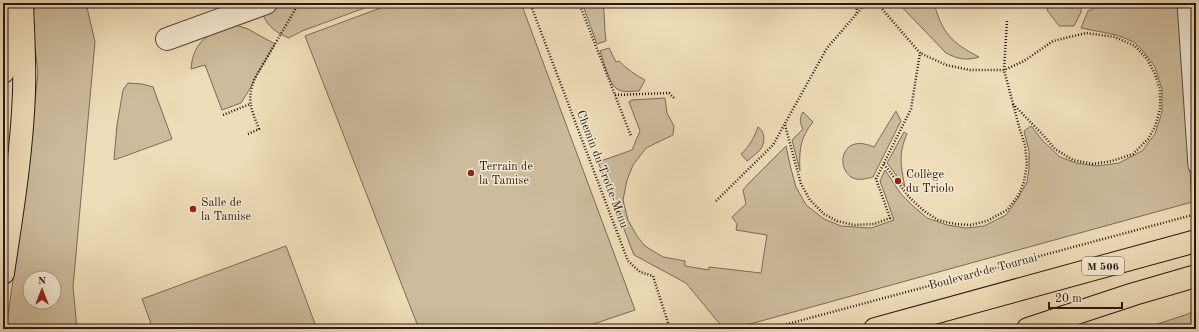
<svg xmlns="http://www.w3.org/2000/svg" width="1199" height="332" font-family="'Old Standard TT',serif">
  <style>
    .green { fill: #cdbc9c; stroke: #7b6a57; fill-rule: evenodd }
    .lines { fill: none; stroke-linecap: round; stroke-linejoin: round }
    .lane-casing { stroke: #5a493c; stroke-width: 17 }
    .street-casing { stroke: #5a493c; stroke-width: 24 }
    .primary-casing { stroke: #291812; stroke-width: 24 }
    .highway-casing { stroke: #291812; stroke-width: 24 }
    .path { stroke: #291812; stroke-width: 2.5; stroke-dasharray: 1 2; stroke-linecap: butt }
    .lane { stroke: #f4e9d1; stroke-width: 15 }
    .street { stroke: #f4e9d1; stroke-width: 22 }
    .primary { stroke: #eeddb8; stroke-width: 22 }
    .highway { stroke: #eeddb8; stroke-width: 22 }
    .poi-dot { fill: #8f2418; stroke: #f4e9d1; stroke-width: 1.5 }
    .labels { text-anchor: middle; stroke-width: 3; stroke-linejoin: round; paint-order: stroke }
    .shield { fill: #f4e9d1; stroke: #66574b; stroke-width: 1 }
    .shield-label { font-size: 11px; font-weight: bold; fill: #291812 }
    .poi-label { font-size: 12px; fill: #291812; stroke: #f4e9d1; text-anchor: start }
    .street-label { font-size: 12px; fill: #291812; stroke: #f4e9d1 }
  </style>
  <rect width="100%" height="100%" fill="#eeddb8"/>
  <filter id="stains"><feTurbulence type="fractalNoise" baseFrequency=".005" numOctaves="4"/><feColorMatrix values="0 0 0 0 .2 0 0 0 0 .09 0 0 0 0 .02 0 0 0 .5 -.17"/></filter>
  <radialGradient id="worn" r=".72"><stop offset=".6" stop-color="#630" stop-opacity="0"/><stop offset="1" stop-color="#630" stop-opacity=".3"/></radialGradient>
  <path class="green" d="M 35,3 L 86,3 L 95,42 L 73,287 L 77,329 L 6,329 L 26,189 L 38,72 L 32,23 ZM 30,278 L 54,278 L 54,302 L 30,302 Z
    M 289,3 L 378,3 L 302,31 L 289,38 C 278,34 268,27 263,15 L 264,12 Z
    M 394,3 L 521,3 L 635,310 L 579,329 L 419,329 L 305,36 Z
    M 582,3 L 603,3 C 605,16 604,28 606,41 L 597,44 Z
    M 898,3 L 934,3 C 942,33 952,43 979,57 C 966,61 958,59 946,53 Z
    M 1105,3 L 1178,3 L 1192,202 L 732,329 L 724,329 L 686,283 L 634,255 L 598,162 L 632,150 L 640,131 L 629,102 L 632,100 L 665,98 L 667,113 L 674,126 L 673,135 L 646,148 L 633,165 L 627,180 L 623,200 L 628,220 L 637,236 L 645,246 L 663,257 L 685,261 L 685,266 L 709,270 L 709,267 L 761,273 L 767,235 L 736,230 L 737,224 L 732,217 L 746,204 L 743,190 L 749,183 L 786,146 L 790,165 L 796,187 L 806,205 L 824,219 L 841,226 L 871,228 L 894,220 L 880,181 L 885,170 L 901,194 L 912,205 L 927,218 L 947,225 L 966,228 L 984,226 L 1006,215 L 1018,198 L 1027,182 L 1029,169 L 1029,151 L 1024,131 L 1031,126 L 1043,141 L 1060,157 L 1076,163 L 1096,166 L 1119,163 L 1142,151 L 1155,134 L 1162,112 L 1162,89 L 1155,67 L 1143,51 L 1134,42 L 1117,35 L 1081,28 L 1088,11 Z
    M 1050,4 L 1070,8 L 1081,7 L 1081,12 L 1074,26 L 1059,26 L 1047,10 Z
    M 233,24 L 248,29 L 275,44 L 255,78 L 251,87 L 241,103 L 222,110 L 205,65 L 191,69 C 193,41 209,33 233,24 Z
    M 609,48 L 616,62 L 619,61 C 627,69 635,75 645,80 L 639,91 C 632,91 623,93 617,89 C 609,84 603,60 600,51 Z
    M 128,83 L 142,84 L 153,87 L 172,139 L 114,160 L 117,125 L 123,90 Z
    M 896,111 L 901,121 L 873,177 C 866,179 858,181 851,177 C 840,169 840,151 852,145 C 859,142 867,144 874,147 Z
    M 803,112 L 813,122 C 800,138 799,151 800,171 L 792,140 L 803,129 C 800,123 799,118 803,112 Z
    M 758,127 C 766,132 765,144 760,150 C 756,154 751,158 747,161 L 741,154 C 749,147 754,138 758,127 Z
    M 904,132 L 907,134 C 898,154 901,167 905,187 L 887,163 Z
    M 286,246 L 317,329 L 153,329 L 142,299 Z
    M 1196,309 L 1196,329 L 1142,329 L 1188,314 Z"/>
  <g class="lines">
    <defs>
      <path id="lane" d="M 1185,3 L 1196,166"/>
      <path id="street" d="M 167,39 L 266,3"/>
      <path id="primary" d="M 3,273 C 12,213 22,152 24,92 C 25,62 23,32 22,3
        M 875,329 L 1196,241
        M 1028,329 L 1134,294 L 1196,276"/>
      <path id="highway" d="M 3,72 L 15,3"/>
    </defs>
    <use href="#lane" class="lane-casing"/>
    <use href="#street" class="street-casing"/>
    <use href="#primary" class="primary-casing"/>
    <use href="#highway" class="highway-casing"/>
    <path class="path" d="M 530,3 L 628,261 L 640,272 L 653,276 L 670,329
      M 579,3 L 631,136
      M 856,3 L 857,13
      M 1007,21 L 1004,70 L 1024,61 L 1053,41 L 1086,33 L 1115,37 L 1135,46 L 1147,59 L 1155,74 L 1160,90 L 1160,109 L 1155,127 L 1148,139 L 1133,154 L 1112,161 L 1093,164 L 1073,160 L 1055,149 L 1043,135 L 1013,104
      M 615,95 L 669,93 L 674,98
      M 223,115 L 250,104
      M 785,125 L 801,184 L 810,200 L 824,214 L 837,221 L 854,225 L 874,224 L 890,218 L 876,179 L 911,109 L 920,53 L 877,3
      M 248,134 L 259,129 C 251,108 246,100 255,78 L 299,3
      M 884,164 L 909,197 L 924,211 L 938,220 L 955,224 L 970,225 L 987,221 L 1007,210 L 1018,196 L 1024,182 L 1027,164 L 1025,145 L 1020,130 L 1004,70 L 970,70 L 946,65 L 920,53
      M 716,201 L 773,145 L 827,48 L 866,3
      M 769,329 L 1196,214"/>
    <use href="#lane" class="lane"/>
    <use href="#street" class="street"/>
    <use href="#primary" class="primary"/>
    <use href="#highway" class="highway"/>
  </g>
  <g class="poi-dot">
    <circle cx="471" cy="173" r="4"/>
    <circle cx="898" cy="181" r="4"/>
    <circle cx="193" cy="209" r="4"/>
  </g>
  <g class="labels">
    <rect class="shield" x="1082" y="257" width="42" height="18" rx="3"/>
    <g class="shield-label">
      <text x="1103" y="270">M 506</text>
    </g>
    <g class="poi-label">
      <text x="479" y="170">Terrain de<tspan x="479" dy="14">la Tamise</tspan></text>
      <text x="906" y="178">Collège<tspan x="906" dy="14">du Triolo</tspan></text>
      <text x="201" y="206">Salle de<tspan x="201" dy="14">la Tamise</tspan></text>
    </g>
    <g class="street-label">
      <text transform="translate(603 169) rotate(69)" y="4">Chemin du Trotte-Menu</text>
      <text transform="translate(983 271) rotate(-15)" y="4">Boulevard de Tournai</text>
    </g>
  </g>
  <rect width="1199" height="332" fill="none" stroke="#eeddb8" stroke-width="16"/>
  <rect x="4" y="4" width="1191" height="324" fill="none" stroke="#291812" stroke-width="2"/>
  <rect x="8" y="8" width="1183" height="316" fill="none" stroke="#291812"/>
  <g transform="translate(42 290)"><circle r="19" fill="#f4e9d1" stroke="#a39585"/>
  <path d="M0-3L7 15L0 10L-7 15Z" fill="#8f2418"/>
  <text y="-6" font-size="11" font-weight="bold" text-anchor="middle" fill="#291812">N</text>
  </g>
  <path d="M1049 302v6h73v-6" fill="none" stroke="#291812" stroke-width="2"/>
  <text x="1055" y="302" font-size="12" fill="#291812" stroke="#f4e9d1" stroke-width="3" paint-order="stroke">20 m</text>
  <rect width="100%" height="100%" filter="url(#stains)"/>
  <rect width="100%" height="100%" fill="url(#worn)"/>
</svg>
